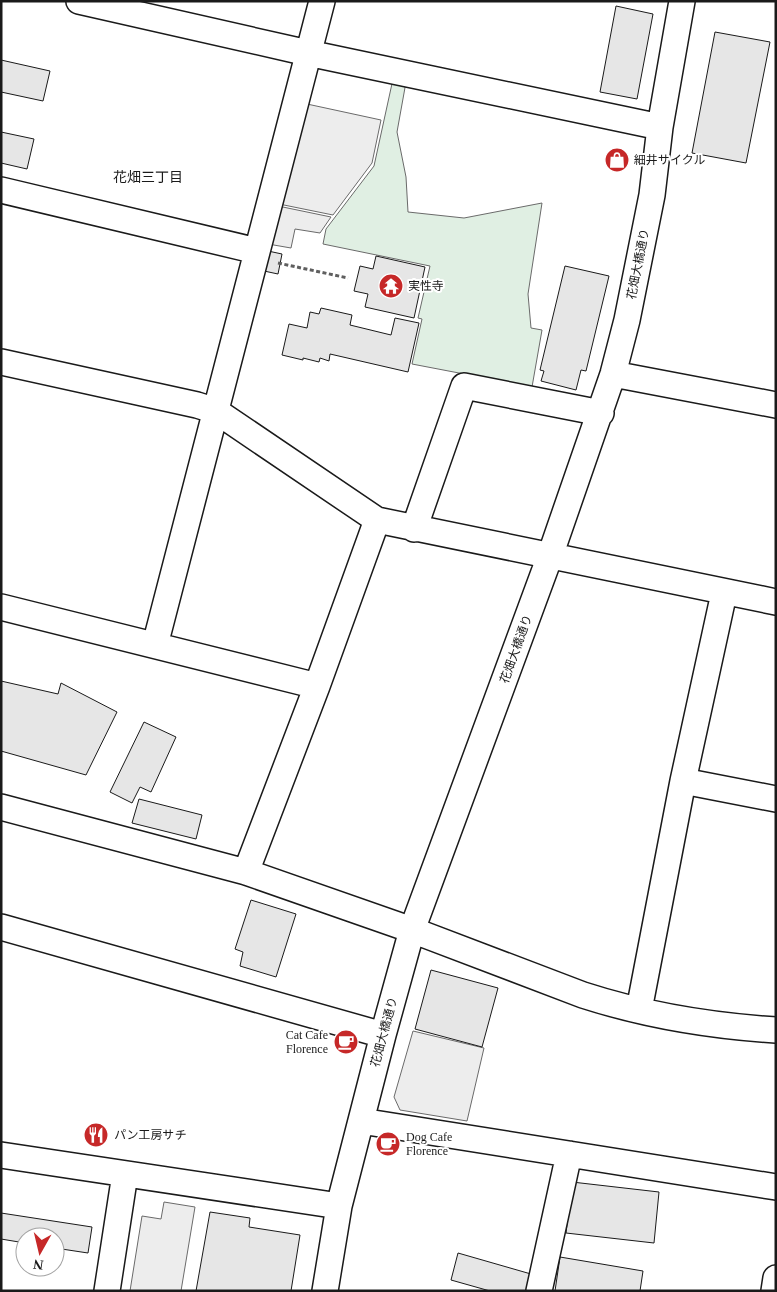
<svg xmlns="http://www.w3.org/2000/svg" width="777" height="1292" font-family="'Times New Roman','Noto Sans JP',serif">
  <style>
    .green { fill: #e0efe3; stroke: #6a6a6a }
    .parking { fill: #ededed; stroke: #6a6a6a }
    .building { fill: #e6e6e6; stroke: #1a1a1a }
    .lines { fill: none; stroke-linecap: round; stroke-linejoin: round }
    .minor-casing { stroke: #1a1a1a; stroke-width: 28 }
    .path { stroke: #5f5f5f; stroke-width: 3; stroke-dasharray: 4 2.5; stroke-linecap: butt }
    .minor { stroke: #fff; stroke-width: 25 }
    .labels { text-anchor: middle; stroke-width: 4; stroke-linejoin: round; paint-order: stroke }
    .poi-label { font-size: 12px; fill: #1a1a1a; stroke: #fff; text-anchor: start }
    .street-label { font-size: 12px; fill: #1a1a1a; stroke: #fff }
    .neighbourhood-label { font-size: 14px; fill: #1a1a1a; stroke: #fff }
  </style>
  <rect width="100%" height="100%" fill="#fff"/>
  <path class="green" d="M 393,79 L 406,82 L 397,132 L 406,177 L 408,212 L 464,218 L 542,203 L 528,294 L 531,328 L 542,330 L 532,387 L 412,364 L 422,319 L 418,318 L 430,266 L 323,244 L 326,229 L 374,166 Z"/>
  <path class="parking" d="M 307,104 L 381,120 L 372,163 L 333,215 L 279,204 Z
    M 278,206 L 331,217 L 320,233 L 295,229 L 291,248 L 268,244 Z
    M 413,1031 L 484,1048 L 467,1121 L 400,1110 L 394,1097 Z
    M 164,1202 L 195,1207 L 181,1291 L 130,1291 L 142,1216 L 161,1219 Z"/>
  <path class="building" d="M 616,6 L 653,14 L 637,99 L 600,92 Z
    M 715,32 L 770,42 L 746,163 L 692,153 Z
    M 1,60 L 50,71 L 43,101 L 1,92 Z
    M 1,132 L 34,139 L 27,169 L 1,163 Z
    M 268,251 L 282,254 L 278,274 L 264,271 Z
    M 376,256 L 425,267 L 414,318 L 365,307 L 368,294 L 354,291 L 360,266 L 373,269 Z
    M 565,266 L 609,276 L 586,371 L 581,370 L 576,390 L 541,381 L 544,371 L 540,370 Z
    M 321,308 L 352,315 L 350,325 L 391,335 L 395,318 L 419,323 L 408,372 L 330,354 L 329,361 L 320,358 L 319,362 L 303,358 L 303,360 L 282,355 L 289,324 L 307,328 L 310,312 L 319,314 Z
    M 1,681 L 58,694 L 61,683 L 117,712 L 86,775 L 1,751 Z
    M 144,722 L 176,737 L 151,792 L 140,787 L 132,803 L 110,792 Z
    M 139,799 L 202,815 L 196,839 L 132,823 Z
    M 251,900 L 296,914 L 276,977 L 240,966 L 243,952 L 235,949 Z
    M 431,970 L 498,988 L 482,1047 L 415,1029 Z
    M 572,1182 L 659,1192 L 654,1243 L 566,1233 Z
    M 210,1212 L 250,1218 L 249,1227 L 300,1235 L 291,1291 L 196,1291 Z
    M 1,1213 L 92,1227 L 88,1253 L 55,1248 L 55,1237 L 25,1237 L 25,1243 L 1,1239 Z
    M 458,1253 L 531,1274 L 526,1291 L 490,1291 L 451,1280 Z
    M 560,1257 L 643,1271 L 640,1291 L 555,1291 Z"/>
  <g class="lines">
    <defs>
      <path id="minor" d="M 79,1 L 308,53 L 660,127
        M 1,190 L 257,251
        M 1,362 L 197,405 L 216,411 L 377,520 L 776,602
        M 613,374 L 776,405
        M 414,529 L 464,386 L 601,413
        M 1,607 L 317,686
        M 155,645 L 322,1
        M 683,781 L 776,799
        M 1,807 L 246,872 L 412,930 L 583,995 C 645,1015 711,1026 776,1030
        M 246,872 L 317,686 L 377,520
        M 1,927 L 383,1035
        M 639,1010 L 683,781 L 724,593
        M 361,1121 L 776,1187
        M 1,1155 L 339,1206
        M 107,1291 L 125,1174
        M 325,1291 L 339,1206 L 383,1035 L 412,930 L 550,556 L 613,374 L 627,320 L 652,195 L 660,127 L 682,1
        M 539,1291 L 569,1154
        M 774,1291 L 776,1278"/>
    </defs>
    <use href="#minor" class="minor-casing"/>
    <path class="path" d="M 278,263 L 348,278"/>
    <use href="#minor" class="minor"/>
  </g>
  <defs>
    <symbol id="shop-disc" viewBox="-11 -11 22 22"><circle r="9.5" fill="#c62828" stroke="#fff"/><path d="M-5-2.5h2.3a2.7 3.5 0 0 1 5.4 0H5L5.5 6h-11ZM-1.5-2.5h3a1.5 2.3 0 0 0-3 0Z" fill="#fff"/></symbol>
    <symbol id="temple-disc" viewBox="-11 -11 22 22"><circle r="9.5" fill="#c62828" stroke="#fff"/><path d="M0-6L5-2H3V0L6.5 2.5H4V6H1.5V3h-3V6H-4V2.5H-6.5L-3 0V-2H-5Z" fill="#fff"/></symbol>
    <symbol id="cafe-disc" viewBox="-11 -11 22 22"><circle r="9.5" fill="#c62828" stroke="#fff"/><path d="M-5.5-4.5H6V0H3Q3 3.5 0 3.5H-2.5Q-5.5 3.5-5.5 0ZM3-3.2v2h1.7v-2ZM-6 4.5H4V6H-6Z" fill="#fff"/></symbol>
    <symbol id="restaurant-disc" viewBox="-11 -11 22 22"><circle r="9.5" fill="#c62828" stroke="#fff"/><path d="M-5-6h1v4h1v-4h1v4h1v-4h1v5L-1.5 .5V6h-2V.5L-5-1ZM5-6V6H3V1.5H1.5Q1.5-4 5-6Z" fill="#fff"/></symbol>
  </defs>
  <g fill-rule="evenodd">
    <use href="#shop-disc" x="603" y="146" width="28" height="28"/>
    <use href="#temple-disc" x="377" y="272" width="28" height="28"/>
    <use href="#cafe-disc" x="332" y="1028" width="28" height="28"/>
    <use href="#restaurant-disc" x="82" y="1121" width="28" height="28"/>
    <use href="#cafe-disc" x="374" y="1130" width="28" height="28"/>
  </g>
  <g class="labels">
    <g class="poi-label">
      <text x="634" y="164">細井サイクル</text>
      <text x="408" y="290">実性寺</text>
      <text x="328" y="1039" text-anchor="end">Cat Cafe<tspan x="328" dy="14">Florence</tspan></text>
      <text x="114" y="1139">パン工房サチ</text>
      <text x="406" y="1141">Dog Cafe<tspan x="406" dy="14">Florence</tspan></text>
    </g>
    <g class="street-label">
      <text transform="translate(638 264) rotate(-79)" y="4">花畑大橋通り</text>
      <text transform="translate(516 649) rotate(-70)" y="4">花畑大橋通り</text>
      <text transform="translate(384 1032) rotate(-75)" y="4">花畑大橋通り</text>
    </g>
    <g class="neighbourhood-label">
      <text x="148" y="182">花畑三丁目</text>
    </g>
  </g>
  <rect width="777" height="1292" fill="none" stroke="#1a1a1a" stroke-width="5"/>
  <g transform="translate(40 1252) rotate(188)"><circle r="24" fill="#ffffff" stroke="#a3a3a3"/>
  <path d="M0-4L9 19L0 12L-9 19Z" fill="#c62828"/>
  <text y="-8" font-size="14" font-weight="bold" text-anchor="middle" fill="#1a1a1a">N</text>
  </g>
</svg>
